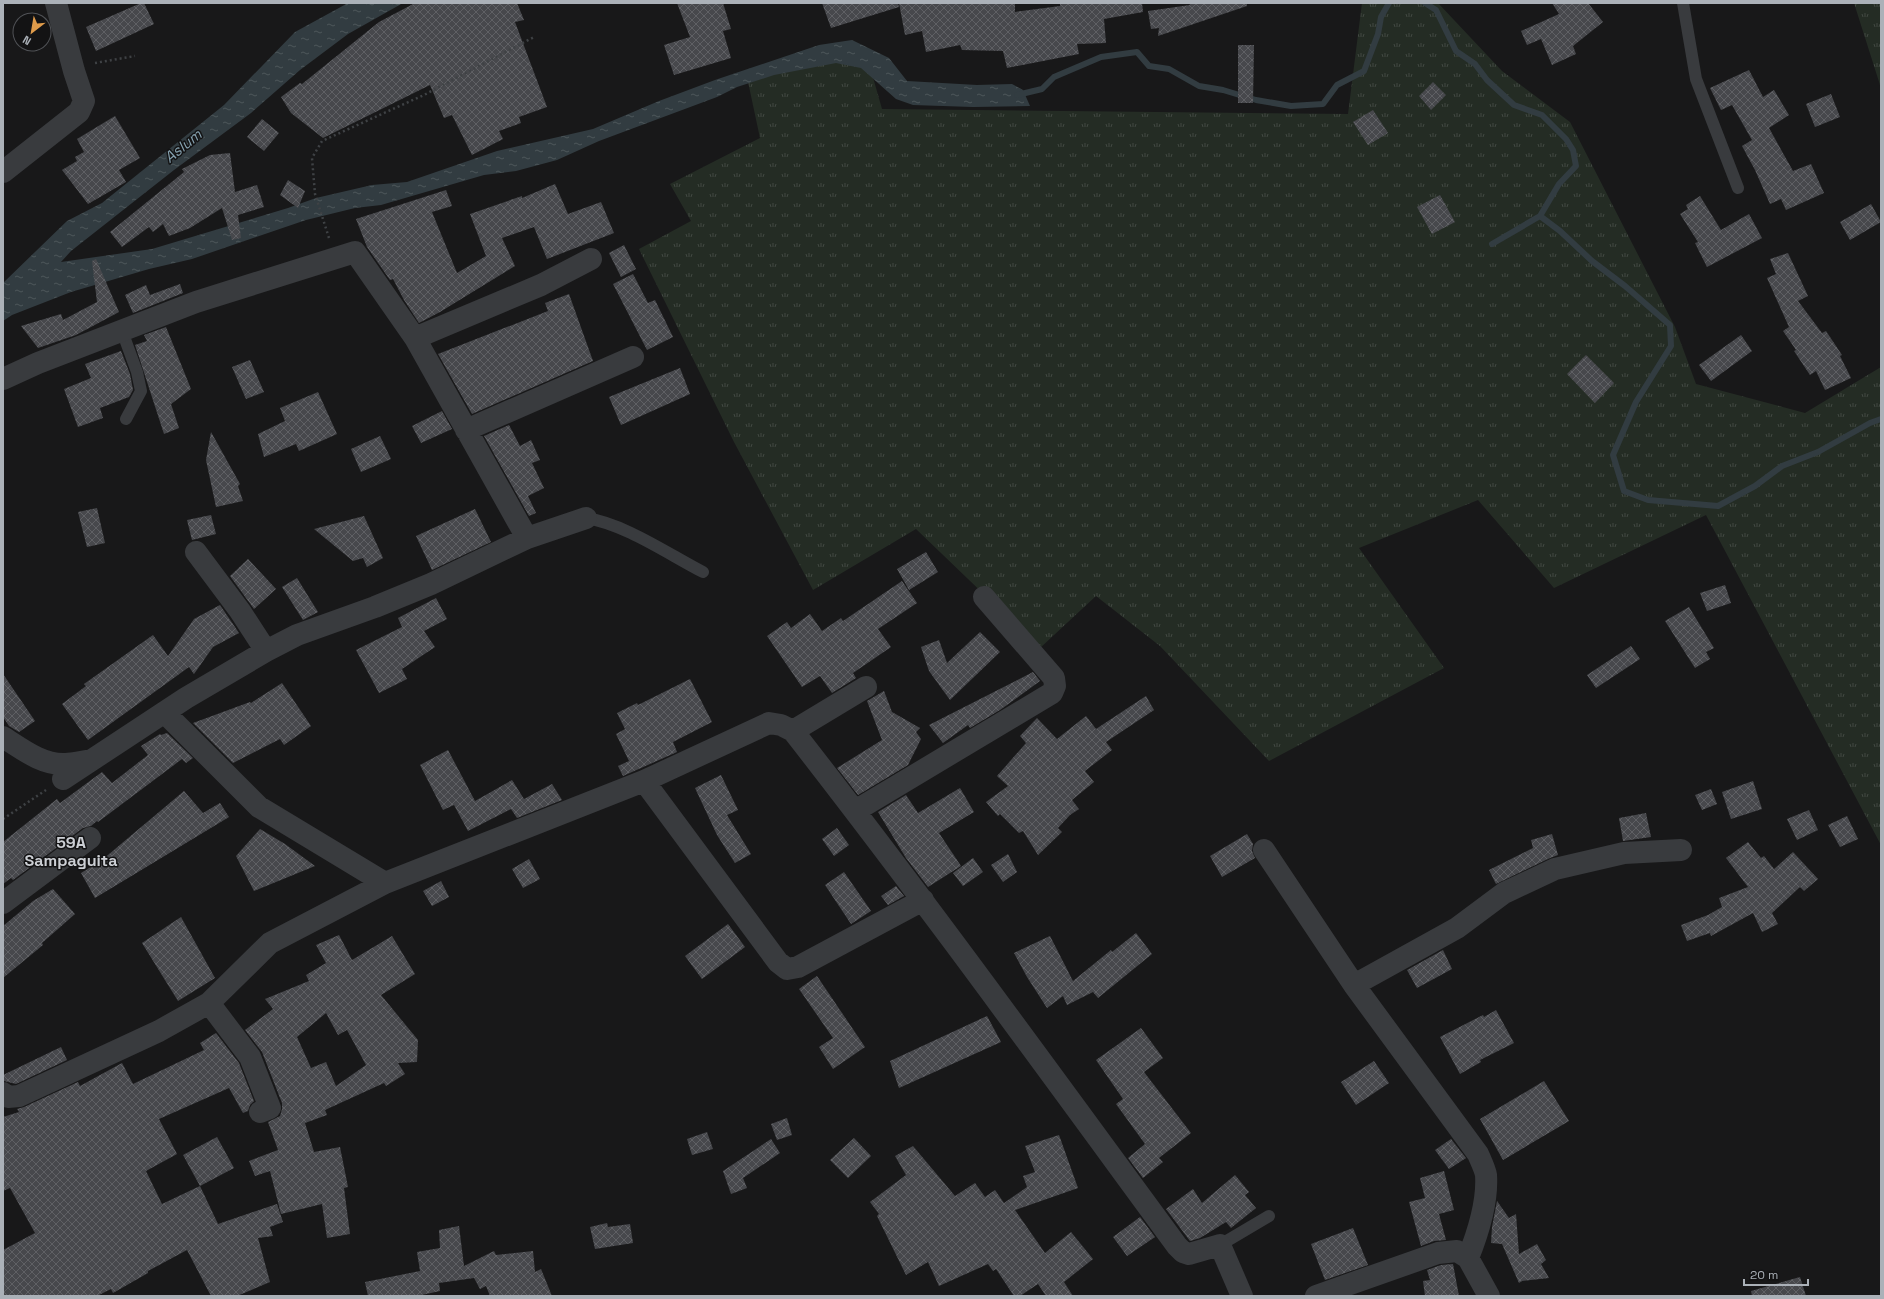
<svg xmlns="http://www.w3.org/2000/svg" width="1884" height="1299" font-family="'Space Grotesk',sans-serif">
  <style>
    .grass { fill: url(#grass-tufts) }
    .water { fill: url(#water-ripples) }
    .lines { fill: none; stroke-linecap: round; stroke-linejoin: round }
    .stream { stroke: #323c41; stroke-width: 6 }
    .building { fill: url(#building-cross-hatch); fill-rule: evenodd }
    .path { stroke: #3f4245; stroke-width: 2.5; stroke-dasharray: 2 3; stroke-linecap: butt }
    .lane { stroke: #393b3e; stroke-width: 12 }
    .street { stroke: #393b3e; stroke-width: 22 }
    .labels { text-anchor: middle; stroke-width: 3; stroke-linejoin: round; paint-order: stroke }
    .water-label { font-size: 15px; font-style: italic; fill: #86a1af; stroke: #131314 }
    .quarter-label { font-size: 16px; font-weight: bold; fill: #cccfd4; stroke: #131314 }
  </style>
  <defs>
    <pattern id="grass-tufts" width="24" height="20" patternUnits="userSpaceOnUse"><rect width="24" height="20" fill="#242c24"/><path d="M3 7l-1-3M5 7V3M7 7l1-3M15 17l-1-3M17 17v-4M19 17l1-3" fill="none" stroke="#414842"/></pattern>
    <pattern id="water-ripples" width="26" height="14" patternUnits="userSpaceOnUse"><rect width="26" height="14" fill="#323c41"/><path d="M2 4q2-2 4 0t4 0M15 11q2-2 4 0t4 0" fill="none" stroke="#4d565a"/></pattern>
    <pattern id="building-cross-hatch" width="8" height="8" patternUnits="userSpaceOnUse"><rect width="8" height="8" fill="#47484c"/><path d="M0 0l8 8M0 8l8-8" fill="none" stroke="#5f6064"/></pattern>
  </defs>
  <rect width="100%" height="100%" fill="#181819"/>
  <path class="grass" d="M 1362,3 L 1438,3 L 1502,71 L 1570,122 L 1675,327 L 1696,384 L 1805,413 L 1881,367 L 1881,845 L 1706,515 L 1554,588 L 1478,500 L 1359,548 L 1444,668 L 1269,761 L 1160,646 L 1096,596 L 1040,648 L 916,529 L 813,590 L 734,442 L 639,249 L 691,221 L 670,184 L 760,138 L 747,77 L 866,53 L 882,109 L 1348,114 Z
    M 1854,3 L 1881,3 L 1881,88 Z"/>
  <path class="water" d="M 348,3 L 403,3 L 348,34 L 300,70 L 251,113 L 174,170 L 71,251 L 61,262 L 152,249 L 288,208 L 316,198 L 372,185 L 407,182 L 497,151 L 593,129 L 659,101 L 715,80 L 819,45 L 852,40 L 889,58 L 907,81 L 977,85 L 1012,84 L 1023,90 L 1030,106 L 973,107 L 913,105 L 896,99 L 861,68 L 836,63 L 774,75 L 737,87 L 717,97 L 599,141 L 557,160 L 516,171 L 484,175 L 381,205 L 355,208 L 306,220 L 192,259 L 149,269 L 71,292 L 12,315 L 3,321 L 3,283 L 67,221 L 102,203 L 224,105 L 295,32 Z"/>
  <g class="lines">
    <path class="stream" d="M 1425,3 L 1436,10 L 1456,51 L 1475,64 L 1487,80 L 1514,105 L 1542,115 L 1566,139 L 1573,150 L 1576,166 L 1559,184 L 1540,216 L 1560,231 L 1592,261 L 1625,286 L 1670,325 L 1671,346 L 1636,402 L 1613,455 L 1624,491 L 1648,500 L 1718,506 L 1755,486 L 1782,466 L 1818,452 L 1870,423 L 1881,419
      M 1017,95 L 1042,89 L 1054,77 L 1101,57 L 1137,52 L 1149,66 L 1169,69 L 1199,86 L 1223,90 L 1256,100 L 1291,106 L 1323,104 L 1337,85 L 1364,71 L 1378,34 L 1381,17 L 1389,3
      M 1492,244 L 1540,216"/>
  </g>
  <path class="building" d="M 141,3 L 144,3 L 154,24 L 96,51 L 86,27 Z
    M 415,3 L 517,3 L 524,20 L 515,22 L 547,107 L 519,117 L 521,123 L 499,131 L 503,139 L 472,155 L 452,115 L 444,118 L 430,85 L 323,138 L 291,113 L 281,97 L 300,83 L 302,84 L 379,22 Z
    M 677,3 L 723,3 L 731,29 L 723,31 L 731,58 L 674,75 L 664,45 L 690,37 Z
    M 822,3 L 898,3 L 899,7 L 831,28 Z
    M 899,3 L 1015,3 L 1015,12 L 1060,6 L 1060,3 L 1142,3 L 1143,12 L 1104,19 L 1106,43 L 1077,44 L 1079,54 L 1007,68 L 1003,51 L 962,50 L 960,45 L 926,52 L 922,31 L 905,35 Z
    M 1189,3 L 1247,3 L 1247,6 L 1158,36 L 1159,28 L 1151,29 L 1148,11 L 1190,5 Z
    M 1552,3 L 1588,3 L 1603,22 L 1573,46 L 1576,54 L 1552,65 L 1541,39 L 1527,45 L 1521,31 L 1559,14 Z
    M 1238,45 L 1254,45 L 1253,103 L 1238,103 Z
    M 1749,70 L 1763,97 L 1774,90 L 1789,115 L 1769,128 L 1793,171 L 1811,164 L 1824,193 L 1786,210 L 1781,199 L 1770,204 L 1755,170 L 1742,146 L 1752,140 L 1732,105 L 1721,110 L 1710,88 Z
    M 1433,82 L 1446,95 L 1431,110 L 1419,96 Z
    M 1831,94 L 1840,117 L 1815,127 L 1806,104 Z
    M 1373,110 L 1388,133 L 1368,145 L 1353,122 Z
    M 115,116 L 140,158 L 119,170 L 126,182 L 88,204 L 62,170 L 77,161 L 75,157 L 84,152 L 77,139 Z
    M 262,119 L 279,133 L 264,151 L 247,137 Z
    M 230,153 L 235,192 L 257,185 L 264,207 L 238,215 L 241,238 L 232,240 L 222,208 L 190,228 L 169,236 L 163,224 L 153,232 L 149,227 L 122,247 L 110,232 L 184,172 L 182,169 L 210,155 Z
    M 288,180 L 305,191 L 298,208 L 280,195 Z
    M 555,184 L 568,214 L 601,202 L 614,233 L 547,259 L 534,227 L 502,238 L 515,266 L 440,312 L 419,323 L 404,300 L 393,279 L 390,280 L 367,247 L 356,219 L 446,190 L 452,206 L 432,212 L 457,273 L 486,256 L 470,214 L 522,196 L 522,198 Z
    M 1440,195 L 1455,222 L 1432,234 L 1417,207 Z
    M 1700,196 L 1721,230 L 1749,214 L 1762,238 L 1707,267 L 1695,243 L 1698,242 L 1680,214 L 1688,209 L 1686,205 Z
    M 1871,204 L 1881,222 L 1850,240 L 1840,222 Z
    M 624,245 L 636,269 L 621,277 L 609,253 Z
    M 1788,253 L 1808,296 L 1798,301 L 1822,333 L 1826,331 L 1842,355 L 1840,356 L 1851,378 L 1825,390 L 1816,371 L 1810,375 L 1794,351 L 1796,350 L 1783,331 L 1789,327 L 1767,278 L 1776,274 L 1770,259 Z
    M 96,259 L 119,312 L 76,335 L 38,348 L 21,326 L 61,314 L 63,320 L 97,302 L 92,261 Z
    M 633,274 L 648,303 L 655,300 L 673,337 L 647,350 L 613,284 Z
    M 180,284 L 183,293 L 133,313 L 125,295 L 146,285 L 150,295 Z
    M 569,294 L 593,361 L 472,414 L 438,354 L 548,311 L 545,303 Z
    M 166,327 L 191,389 L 171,404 L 179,428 L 164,434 L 135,345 L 147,341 L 144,335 Z
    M 1741,335 L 1752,351 L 1711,381 L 1699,365 Z
    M 121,351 L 130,374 L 133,390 L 129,397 L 100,408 L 103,418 L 78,427 L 64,389 L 91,378 L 85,364 Z
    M 1586,355 L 1614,383 L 1595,403 L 1567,374 Z
    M 250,360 L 264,392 L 246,399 L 232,367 Z
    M 680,368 L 690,394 L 621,425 L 609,397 Z
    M 318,392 L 337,434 L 299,451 L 296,444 L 264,457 L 258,434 L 285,421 L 280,408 Z
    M 442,411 L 452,429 L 421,443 L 412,426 Z
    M 509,425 L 520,446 L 531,440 L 540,460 L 532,463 L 544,488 L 528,496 L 536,513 L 529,516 L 484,436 Z
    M 211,432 L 240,484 L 238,486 L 243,501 L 216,507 L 206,460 Z
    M 380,436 L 391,459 L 361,472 L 351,449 Z
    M 97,508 L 105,543 L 87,547 L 78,512 Z
    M 475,509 L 491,542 L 432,570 L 416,536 Z
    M 211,515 L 216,534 L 192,540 L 187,520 Z
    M 364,516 L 383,558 L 367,567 L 363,558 L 353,561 L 314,529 Z
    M 926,552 L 938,572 L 909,590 L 897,569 Z
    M 248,559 L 276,589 L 254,609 L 230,576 Z
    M 297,578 L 318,612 L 303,620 L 282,587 Z
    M 902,581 L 917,603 L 878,629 L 891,647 L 853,673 L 856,678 L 832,693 L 820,676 L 802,687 L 767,636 L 787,622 L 791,628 L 810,614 L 822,631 L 841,618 L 843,621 Z
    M 1725,585 L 1731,603 L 1707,611 L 1700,593 Z
    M 436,598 L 447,619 L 424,631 L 435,647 L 402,669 L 407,679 L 379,693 L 356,650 L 402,627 L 398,618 Z
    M 220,605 L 239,633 L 213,647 L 194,674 L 189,667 L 88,740 L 62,704 L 86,686 L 84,684 L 153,635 L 168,656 L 194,619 Z
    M 1689,607 L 1714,648 L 1706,652 L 1710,659 L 1695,668 L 1665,621 Z
    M 980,632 L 1000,652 L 950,700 L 929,671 L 921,647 L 939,640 L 947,663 Z
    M 1631,646 L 1640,659 L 1596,688 L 1587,675 Z
    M 1033,672 L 1040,681 L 1000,710 L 970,728 L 968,725 L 943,743 L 929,725 Z
    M 3,674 L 35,721 L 19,732 L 9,726 L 3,717 Z
    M 690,679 L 712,722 L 673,742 L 677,752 L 623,776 L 618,766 L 629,761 L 616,734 L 625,729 L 617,713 L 637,703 L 638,705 Z
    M 282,683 L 311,726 L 284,745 L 280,739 L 233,763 L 193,723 L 250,702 L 251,703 Z
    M 884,691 L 892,712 L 920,728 L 916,732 L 921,739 L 908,765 L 858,795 L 837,768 L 882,740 L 867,701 Z
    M 1146,696 L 1154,710 L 1106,742 L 1112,750 L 1085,771 L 1094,782 L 1072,800 L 1079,809 L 1070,815 L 1058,828 L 1062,832 L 1038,855 L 1023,831 L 1019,833 L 1000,814 L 998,816 L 986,802 L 1008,786 L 997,776 L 1026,743 L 1020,736 L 1037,718 L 1057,739 L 1086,716 L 1096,729 Z
    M 167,733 L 193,758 L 186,763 L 182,759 L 98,822 L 97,821 L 91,826 L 83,828 L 13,880 L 11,878 L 3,884 L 3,842 L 57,799 L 60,803 L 102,772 L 112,783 L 148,755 L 141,746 L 160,734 L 161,735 Z
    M 448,750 L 475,801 L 512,780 L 524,799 L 552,784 L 562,800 L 517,818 L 511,809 L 468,831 L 454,805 L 443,810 L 420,765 Z
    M 721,775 L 738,810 L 727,815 L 751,854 L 735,863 L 717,835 L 695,788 Z
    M 1753,781 L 1762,809 L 1731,819 L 1722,792 Z
    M 960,788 L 974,812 L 939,833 L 961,866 L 928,887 L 906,858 L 878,812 L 906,795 L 918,813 Z
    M 1711,789 L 1717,804 L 1702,810 L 1695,795 Z
    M 184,791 L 203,813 L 220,803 L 229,817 L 95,898 L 81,873 L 102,860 Z
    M 1809,810 L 1818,830 L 1797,840 L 1787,819 Z
    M 1646,813 L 1651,837 L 1623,841 L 1619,818 Z
    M 1847,816 L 1858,839 L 1840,847 L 1828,825 Z
    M 837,828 L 849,845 L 834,856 L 822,839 Z
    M 260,829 L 285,844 L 315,866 L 254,891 L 236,856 Z
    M 1247,834 L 1253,844 L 1252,851 L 1255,858 L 1222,877 L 1210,856 Z
    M 1552,834 L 1558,855 L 1550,858 L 1496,884 L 1489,870 L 1533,848 L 1531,840 Z
    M 1748,842 L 1761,858 L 1764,856 L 1774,869 L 1793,852 L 1818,879 L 1804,891 L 1800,887 L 1772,913 L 1778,924 L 1762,932 L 1753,913 L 1711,936 L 1710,933 L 1687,941 L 1681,925 L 1708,915 L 1722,907 L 1719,898 L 1748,887 L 1726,858 Z
    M 1008,854 L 1017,872 L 1003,882 L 991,865 Z
    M 973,858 L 983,872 L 963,886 L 953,873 Z
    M 529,859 L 540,879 L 523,888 L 512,869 Z
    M 844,872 L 871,911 L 851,924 L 825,885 Z
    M 441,881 L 449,897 L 432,906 L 423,891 Z
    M 896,886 L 904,896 L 888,905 L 881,896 Z
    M 53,889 L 75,914 L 42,943 L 43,945 L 3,978 L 3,926 L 33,901 Z
    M 181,917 L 215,978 L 178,1001 L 142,943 Z
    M 728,924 L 745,947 L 702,979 L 685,956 Z
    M 1136,933 L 1152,954 L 1098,998 L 1093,992 L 1067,1005 L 1063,996 L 1047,1008 L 1027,977 L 1014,953 L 1050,936 L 1073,981 L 1111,950 L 1112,952 Z
    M 339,935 L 352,960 L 392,936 L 415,974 L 381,995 L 418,1040 L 417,1062 L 398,1063 L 405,1074 L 386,1086 L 384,1083 L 325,1110 L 327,1115 L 305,1123 L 314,1152 L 340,1147 L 348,1187 L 344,1188 L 350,1234 L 327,1238 L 322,1204 L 281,1214 L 270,1171 L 255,1176 L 249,1161 L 278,1150 L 268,1122 L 280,1116 L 282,1109 L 282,1103 L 262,1052 L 245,1030 L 273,1009 L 265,999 L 309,981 L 306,975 L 326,963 L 316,945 ZM 326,1013 L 338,1035 L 347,1030 L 366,1065 L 336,1086 L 326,1062 L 311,1068 L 297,1037 Z
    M 1443,950 L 1452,969 L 1417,988 L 1407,970 Z
    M 817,976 L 865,1047 L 833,1069 L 819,1047 L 833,1038 L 799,989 Z
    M 1496,1010 L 1514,1043 L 1480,1060 L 1481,1062 L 1460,1074 L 1440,1037 L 1483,1015 L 1484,1017 Z
    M 987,1016 L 1001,1042 L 899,1088 L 890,1061 Z
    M 1141,1028 L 1163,1058 L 1144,1072 L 1191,1133 L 1159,1158 L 1163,1162 L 1143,1178 L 1128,1158 L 1145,1144 L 1116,1104 L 1123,1099 L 1096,1060 Z
    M 216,1033 L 239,1063 L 254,1101 L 250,1105 L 248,1111 L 243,1113 L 229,1088 L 159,1119 L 177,1154 L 146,1171 L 162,1204 L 200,1186 L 218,1224 L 277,1204 L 283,1222 L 270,1227 L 273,1236 L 258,1238 L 270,1282 L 237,1296 L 211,1296 L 187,1250 L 148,1271 L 148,1273 L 113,1293 L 111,1289 L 97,1296 L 3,1296 L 3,1250 L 35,1233 L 10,1188 L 3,1191 L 3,1117 L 19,1112 L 17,1109 L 24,1107 L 78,1082 L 80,1086 L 122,1063 L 133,1084 L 204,1050 L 200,1043 Z
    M 61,1047 L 67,1060 L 16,1084 L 4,1081 L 3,1075 Z
    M 1374,1061 L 1389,1083 L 1356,1105 L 1341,1082 Z
    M 1544,1081 L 1569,1121 L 1503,1160 L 1480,1119 Z
    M 787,1118 L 792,1135 L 777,1140 L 771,1124 Z
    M 707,1132 L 713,1149 L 692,1155 L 687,1139 Z
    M 1059,1135 L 1078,1188 L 1015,1210 L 1045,1253 L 1071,1232 L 1093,1259 L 1064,1282 L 1073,1296 L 1046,1296 L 1038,1284 L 1020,1296 L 1014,1296 L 996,1269 L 993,1271 L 988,1264 L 939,1286 L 928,1262 L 906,1275 L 877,1216 L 879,1214 L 870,1202 L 906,1175 L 895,1156 L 913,1146 L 955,1196 L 975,1183 L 985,1197 L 995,1190 L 1004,1203 L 1027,1187 L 1023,1176 L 1035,1172 L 1025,1146 Z
    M 217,1137 L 234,1168 L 200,1186 L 183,1155 Z
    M 854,1138 L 871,1156 L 848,1178 L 830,1160 Z
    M 771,1139 L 780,1153 L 743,1178 L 747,1188 L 731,1194 L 723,1171 Z
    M 1451,1139 L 1466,1158 L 1449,1169 L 1435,1150 Z
    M 1444,1171 L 1454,1210 L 1439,1214 L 1446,1240 L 1434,1241 L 1421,1246 L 1409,1202 L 1425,1198 L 1420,1178 Z
    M 1235,1175 L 1249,1192 L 1245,1195 L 1256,1208 L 1231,1228 L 1226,1222 L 1200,1238 L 1190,1241 L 1166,1209 L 1193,1189 L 1202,1203 Z
    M 1497,1201 L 1509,1218 L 1516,1214 L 1519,1254 L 1537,1244 L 1546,1260 L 1541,1264 L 1549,1278 L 1522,1281 L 1519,1283 L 1502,1244 L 1491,1243 L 1492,1227 Z
    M 1140,1217 L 1155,1237 L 1127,1256 L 1113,1237 Z
    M 607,1223 L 608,1227 L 630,1224 L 633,1243 L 595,1249 L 590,1227 Z
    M 459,1226 L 464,1266 L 494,1251 L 496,1255 L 533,1251 L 535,1272 L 541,1269 L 552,1296 L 490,1296 L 486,1286 L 480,1289 L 474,1278 L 439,1283 L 440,1291 L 417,1296 L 368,1296 L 365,1282 L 420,1271 L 417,1252 L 440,1248 L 439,1230 Z
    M 1353,1228 L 1368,1265 L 1325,1280 L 1311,1244 Z
    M 1453,1264 L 1459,1296 L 1425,1296 L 1423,1281 L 1430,1280 L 1427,1270 L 1441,1265 Z
    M 1800,1277 L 1806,1296 L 1752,1296 L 1751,1291 Z"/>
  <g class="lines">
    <path class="path" d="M 95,63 L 135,56
      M 329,238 L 315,194 L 312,158 L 322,141 L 424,95 L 534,37
      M 3,819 L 46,790"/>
    <path class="lane" d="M 1683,3 L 1696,79 L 1738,188
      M 122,331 L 137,372 L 141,391 L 126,419
      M 586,518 C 625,524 668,554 703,572
      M 1220,1245 L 1269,1216"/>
    <path class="street" d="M 3,172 L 79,112 L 84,101 L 74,71 L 56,3
      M 415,338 L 541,285 L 591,259
      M 3,379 L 38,363 L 196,302 L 355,252 L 415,338 L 527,538
      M 466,430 L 633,357
      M 196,552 L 240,611 L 266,651
      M 165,713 L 259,807 L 385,883
      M 793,731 L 866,687
      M 3,737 C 22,749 42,765 65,764 C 72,764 80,762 87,761
      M 63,779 L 186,698 L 266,651 L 297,635 L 375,607 L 431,584 L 527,538 L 586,518
      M 644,781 L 778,962 L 787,969 L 798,967 L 923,900
      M 855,811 L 1052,693 L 1055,686 L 1054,678 L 984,597
      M 1264,850 L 1354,985 L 1478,1154 C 1481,1161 1485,1169 1486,1175 C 1488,1203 1478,1233 1468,1258 L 1489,1296
      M 3,903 L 90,838
      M 1354,985 L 1457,928 L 1504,893 L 1555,869 L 1624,853 L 1681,850
      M 209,1003 L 250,1057 L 270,1108 L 260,1112
      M 3,1093 L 8,1097 L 19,1096 L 159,1031 L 209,1003 L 270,943 L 385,883 L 644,781 L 769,723 L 781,725 L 793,731 C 925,900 1050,1073 1177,1246 L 1183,1252 L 1189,1254 L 1220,1245 L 1242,1296
      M 1316,1296 L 1438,1253 L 1457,1251 L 1468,1258"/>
  </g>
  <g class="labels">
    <g class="water-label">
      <text transform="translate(183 146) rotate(-39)" y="5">Aslum</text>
    </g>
    <g class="quarter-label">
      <text x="71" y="848">59A<tspan x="71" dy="18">Sampaguita</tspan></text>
    </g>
  </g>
  <rect width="1884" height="1299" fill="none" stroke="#abb1b8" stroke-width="8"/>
  <g transform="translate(32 32) rotate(211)"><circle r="19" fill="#131314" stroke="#505256"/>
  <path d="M0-3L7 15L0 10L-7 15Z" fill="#df9b4a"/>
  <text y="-6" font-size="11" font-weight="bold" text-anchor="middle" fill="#abb1b8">N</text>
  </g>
  <path d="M1744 1279v6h64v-6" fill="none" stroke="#abb1b8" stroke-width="2"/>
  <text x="1750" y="1279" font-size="12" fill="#abb1b8" stroke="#131314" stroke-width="3" paint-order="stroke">20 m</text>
</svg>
